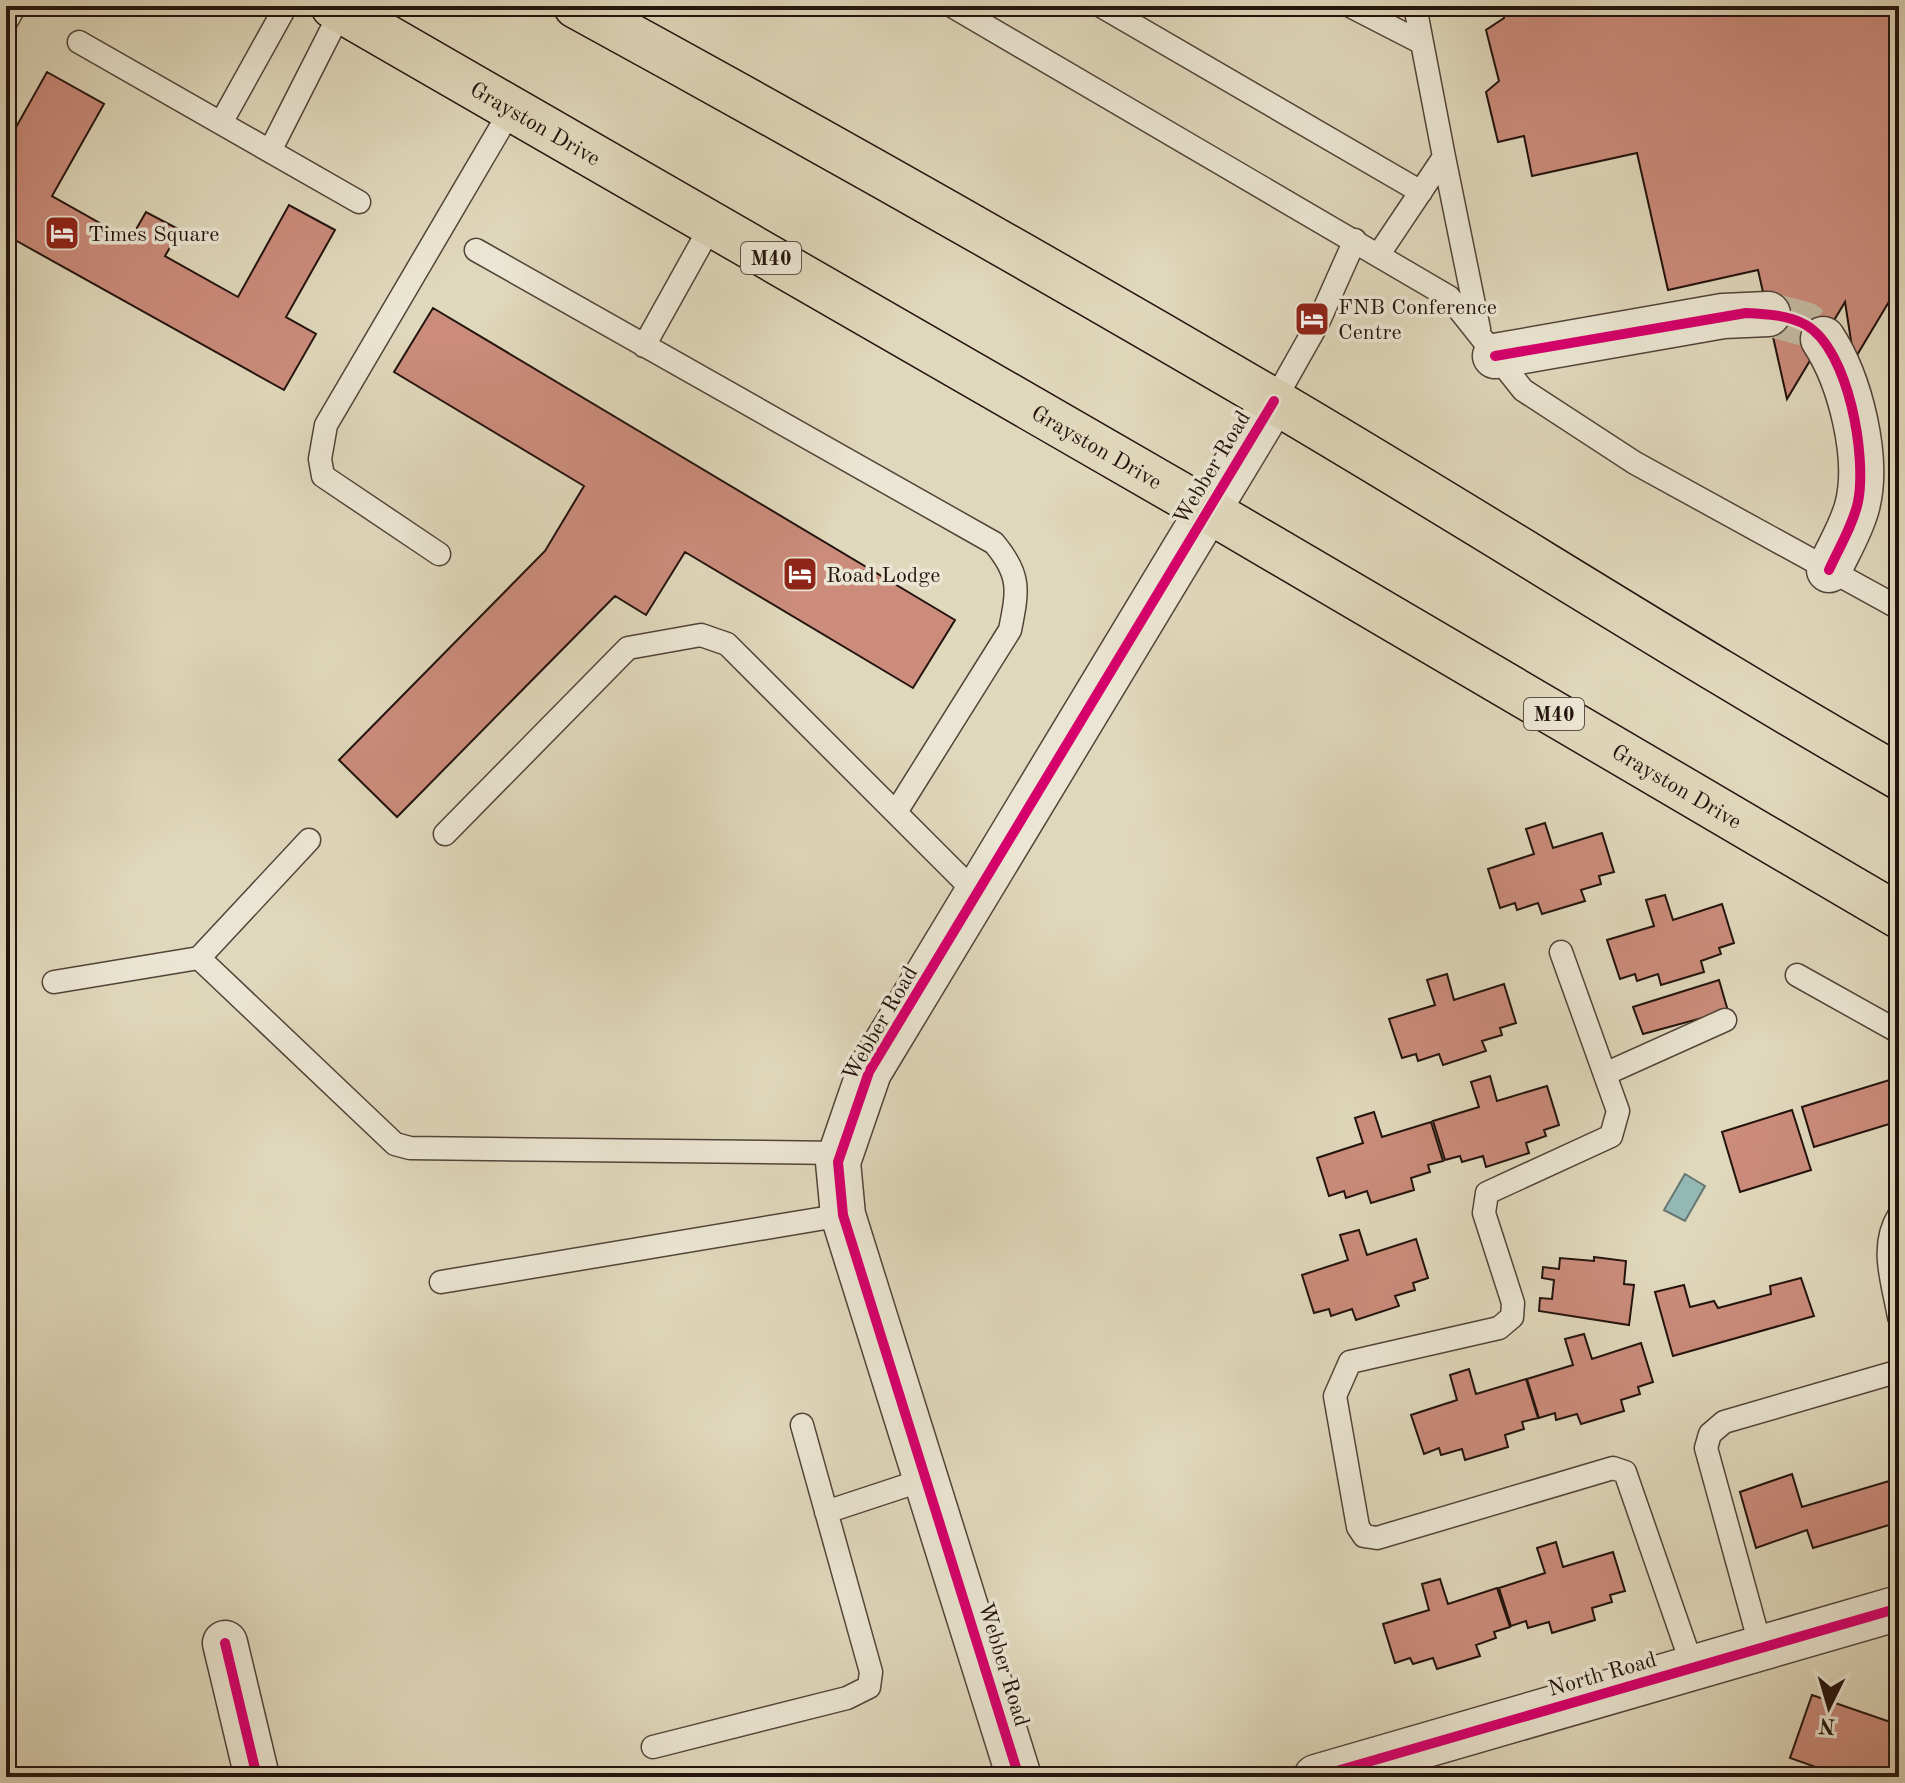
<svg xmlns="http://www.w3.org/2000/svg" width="1905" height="1783" font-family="'Old Standard TT',serif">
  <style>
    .water { fill: #94b9b5; stroke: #677772; stroke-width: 2 }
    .building { fill: #cb8c7c; stroke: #23130d; stroke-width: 2 }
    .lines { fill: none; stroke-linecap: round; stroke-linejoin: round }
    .minor-tunnel { stroke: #c4baa2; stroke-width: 44; stroke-dasharray: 44 22; stroke-linecap: butt }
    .service-casing { stroke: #524439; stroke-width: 25 }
    .minor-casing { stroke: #524439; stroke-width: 47 }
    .primary-casing { stroke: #23130d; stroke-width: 47 }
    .service { stroke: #ebe6d3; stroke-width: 22 }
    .minor { stroke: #ebe6d3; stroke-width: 44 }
    .primary { stroke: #e0d8bc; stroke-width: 44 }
    .cycleway-casing { stroke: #ebe6d3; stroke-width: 15 }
    .cycleway { stroke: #d6006c; stroke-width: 10 }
    .labels { text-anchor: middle; stroke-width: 7; stroke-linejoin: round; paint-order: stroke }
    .shield { fill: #ebe6d3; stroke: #5f5248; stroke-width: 2 }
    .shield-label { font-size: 20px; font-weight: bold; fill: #23130d }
    .street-label { font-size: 22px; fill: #23130d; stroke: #ebe6d3 }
    .poi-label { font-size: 22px; fill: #23130d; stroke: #ebe6d3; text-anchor: start }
  </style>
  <rect width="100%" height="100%" fill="#e0d8bc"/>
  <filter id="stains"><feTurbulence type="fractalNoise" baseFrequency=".0025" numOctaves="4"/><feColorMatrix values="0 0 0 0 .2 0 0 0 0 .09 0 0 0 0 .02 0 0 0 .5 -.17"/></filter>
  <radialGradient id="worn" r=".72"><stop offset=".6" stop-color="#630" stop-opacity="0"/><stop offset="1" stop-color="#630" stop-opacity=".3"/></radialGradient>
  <path class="water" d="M 1685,1174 L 1705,1186 L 1685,1221 L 1664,1210 Z"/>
  <path class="building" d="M 1501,6 L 1899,6 L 1899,285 L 1854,360 L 1845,302 L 1787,399 L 1758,270 L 1668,290 L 1637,153 L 1532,176 L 1524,136 L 1498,142 L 1486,92 L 1499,81 L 1486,30 L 1504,18 Z
    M 47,72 L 104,104 L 52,196 L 130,240 L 146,212 L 180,230 L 165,256 L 238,297 L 289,205 L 335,230 L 286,317 L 316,334 L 284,390 L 6,235 L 6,145 Z
    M 433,308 L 955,620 L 913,688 L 685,552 L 646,615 L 615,596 L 397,817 L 339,760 L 545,551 L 584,486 L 394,372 Z
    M 1545,823 L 1553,848 L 1602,833 L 1614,872 L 1599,876 L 1601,884 L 1581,890 L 1585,901 L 1542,914 L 1538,903 L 1517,910 L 1515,903 L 1500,908 L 1488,869 L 1534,854 L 1526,829 Z
    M 1665,895 L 1673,920 L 1722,904 L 1734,943 L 1719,948 L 1721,954 L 1701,961 L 1704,972 L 1661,985 L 1658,974 L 1637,981 L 1635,974 L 1620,979 L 1607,940 L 1654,926 L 1646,900 Z
    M 1447,974 L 1454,1000 L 1504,984 L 1516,1023 L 1500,1028 L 1502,1035 L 1482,1041 L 1486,1051 L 1443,1065 L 1439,1054 L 1418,1061 L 1416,1054 L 1402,1058 L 1389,1019 L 1435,1005 L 1427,980 Z
    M 1719,980 L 1728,1011 L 1643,1034 L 1633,1007 Z
    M 1490,1076 L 1497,1101 L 1547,1086 L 1559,1125 L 1544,1130 L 1546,1136 L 1526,1143 L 1529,1153 L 1486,1167 L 1483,1156 L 1462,1162 L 1460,1156 L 1445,1160 L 1433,1121 L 1479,1107 L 1471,1082 Z
    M 1899,1077 L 1899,1121 L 1814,1147 L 1802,1107 Z
    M 1792,1110 L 1811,1170 L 1740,1192 L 1722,1132 Z
    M 1374,1112 L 1382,1137 L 1431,1122 L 1443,1161 L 1428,1165 L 1430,1172 L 1411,1178 L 1414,1190 L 1371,1203 L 1367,1191 L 1346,1198 L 1344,1191 L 1329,1196 L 1317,1158 L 1363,1143 L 1355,1118 Z
    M 1359,1230 L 1367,1255 L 1416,1239 L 1428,1278 L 1413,1283 L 1415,1290 L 1395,1296 L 1399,1306 L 1356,1320 L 1352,1309 L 1331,1316 L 1329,1309 L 1314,1313 L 1302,1275 L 1348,1260 L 1340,1235 Z
    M 1594,1257 L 1626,1261 L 1624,1284 L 1634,1285 L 1629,1325 L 1539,1311 L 1540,1298 L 1552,1299 L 1554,1280 L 1542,1278 L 1543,1267 L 1559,1269 L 1560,1258 L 1594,1261 Z
    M 1801,1278 L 1814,1316 L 1673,1356 L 1655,1292 L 1684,1285 L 1690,1307 L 1714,1301 L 1718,1308 L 1771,1294 L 1770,1286 Z
    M 1584,1334 L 1592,1359 L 1641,1343 L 1653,1382 L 1638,1387 L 1640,1394 L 1621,1400 L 1624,1411 L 1581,1424 L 1577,1414 L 1556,1420 L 1555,1413 L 1539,1418 L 1527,1379 L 1573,1365 L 1565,1339 Z
    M 1469,1369 L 1476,1394 L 1526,1379 L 1538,1418 L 1522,1422 L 1524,1429 L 1505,1435 L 1508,1447 L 1465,1460 L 1462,1449 L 1441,1455 L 1439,1448 L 1424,1454 L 1411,1415 L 1457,1400 L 1450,1375 Z
    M 1792,1474 L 1802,1507 L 1899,1478 L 1899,1522 L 1813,1548 L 1807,1530 L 1756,1548 L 1740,1492 Z
    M 1556,1542 L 1563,1567 L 1613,1552 L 1625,1591 L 1610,1595 L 1612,1602 L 1592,1608 L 1595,1620 L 1552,1633 L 1549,1622 L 1528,1628 L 1526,1621 L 1511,1626 L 1499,1588 L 1545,1573 L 1537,1548 Z
    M 1440,1579 L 1448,1604 L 1497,1588 L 1510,1627 L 1494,1632 L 1496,1638 L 1476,1645 L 1480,1656 L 1437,1669 L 1433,1658 L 1413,1664 L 1410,1658 L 1395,1663 L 1383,1624 L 1429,1610 L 1422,1584 Z
    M 1812,1695 L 1899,1725 L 1899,1777 L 1844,1777 L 1790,1758 Z"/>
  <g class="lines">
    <path class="minor-tunnel" d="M 1768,314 L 1805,324 L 1823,339"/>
    <defs>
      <path id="service" d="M 952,6 L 1449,297 L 1523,390 L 1635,463 L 1899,608
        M 1101,6 L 1421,192
        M 1350,6 L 1422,43
        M 6,22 L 15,6
        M 79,42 L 359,202
        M 221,123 L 286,6
        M 270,151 L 341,11
        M 1444,157 L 1479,329
        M 476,250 L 994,543 C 1021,575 1018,590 1010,630 L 896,812
        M 1379,254 L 1444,157 L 1415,6
        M 644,346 L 712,224
        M 1274,401 L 1318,323 L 1355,240
        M 439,554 L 323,476 L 320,459 L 326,425 L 512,108
        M 445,834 L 628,648 L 701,635 L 727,644 L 978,895
        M 1561,952 L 1618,1111 L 1611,1136 L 1487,1193 L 1484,1213 L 1513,1303 L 1512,1317 L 1499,1328 L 1350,1362 L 1335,1396 L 1358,1527 L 1364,1536 L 1377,1538 L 1613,1468 L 1625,1472 L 1693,1668
        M 199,958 L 395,1144 L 410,1148 L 841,1153
        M 1797,975 L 1899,1032
        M 54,982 L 199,958 L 309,840
        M 1605,1074 L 1725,1020
        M 1899,1215 C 1879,1247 1893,1282 1899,1317
        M 441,1282 L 843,1215
        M 826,1512 L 926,1479
        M 1761,1648 L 1706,1448 L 1710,1434 L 1724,1422 L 1896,1372 L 1899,1368
        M 653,1747 L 847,1698 L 869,1687 L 871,1672 L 802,1425"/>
      <path id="minor" d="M 1823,339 C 1850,380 1870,458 1857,507 C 1851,529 1838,550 1829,570
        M 1495,356 L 1723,316 L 1768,314
        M 225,1643 L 257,1777
        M 1019,1777 L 843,1215 L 838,1162 L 869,1072 L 1274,401
        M 1316,1777 L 1899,1608"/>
      <g id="primary">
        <path id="s1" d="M 333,6 L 1209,511 L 1899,916"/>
        <path d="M 576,6 C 810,134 1042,265 1272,400 C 1483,524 1687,656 1899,777"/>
      </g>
    </defs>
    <use href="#service" class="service-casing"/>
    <use href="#minor" class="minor-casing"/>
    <use href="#primary" class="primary-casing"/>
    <use href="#service" class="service"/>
    <use href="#minor" class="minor"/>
    <use href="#primary" class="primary"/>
    <defs>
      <path id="cycleway" d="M 1495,356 L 1746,313 C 1767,314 1788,315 1806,325 C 1849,350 1867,457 1858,502 C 1853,525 1839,548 1829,570
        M 225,1643 L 257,1777
        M 1019,1777 L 843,1215 L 838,1162 L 869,1072 L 1274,401
        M 1316,1777 L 1899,1608"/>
    </defs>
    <use href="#cycleway" class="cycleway-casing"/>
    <use href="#cycleway" class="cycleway"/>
  </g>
  <defs>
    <symbol id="hotel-square" viewBox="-11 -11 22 22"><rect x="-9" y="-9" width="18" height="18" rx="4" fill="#8f2418" stroke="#ebe6d3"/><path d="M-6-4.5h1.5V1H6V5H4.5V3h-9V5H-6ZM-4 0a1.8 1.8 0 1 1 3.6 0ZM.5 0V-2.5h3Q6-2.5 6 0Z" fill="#fff"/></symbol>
  </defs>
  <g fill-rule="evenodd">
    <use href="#hotel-square" x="42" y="213" width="40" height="40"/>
    <use href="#hotel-square" x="1292" y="299" width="40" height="40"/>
    <use href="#hotel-square" x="780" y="554" width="40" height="40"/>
  </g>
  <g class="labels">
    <g class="shield">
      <rect x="741" y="242" width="60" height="32" rx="6"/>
      <rect x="1524" y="698" width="60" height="32" rx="6"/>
    </g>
    <g class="shield-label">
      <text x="771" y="265">M40</text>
      <text x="1554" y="721">M40</text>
    </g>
    <g class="street-label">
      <text dy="8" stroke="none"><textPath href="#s1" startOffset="234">Grayston Drive</textPath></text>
      <text dy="8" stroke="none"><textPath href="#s1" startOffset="882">Grayston Drive</textPath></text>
      <text transform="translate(1211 467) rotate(-59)" y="8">Webber Road</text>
      <text dy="8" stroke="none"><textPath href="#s1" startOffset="1554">Grayston Drive</textPath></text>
      <text transform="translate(879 1023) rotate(-60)" y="8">Webber Road</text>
      <text transform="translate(1005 1664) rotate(73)" y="8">Webber Road</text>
      <text transform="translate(1602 1673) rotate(-16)" y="8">North Road</text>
    </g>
    <g class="poi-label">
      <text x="88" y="241">Times Square</text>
      <text x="1338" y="314">FNB Conference<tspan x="1338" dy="25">Centre</tspan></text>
      <text x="826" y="582">Road Lodge</text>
    </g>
  </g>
  <rect width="1905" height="1783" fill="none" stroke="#e0d8bc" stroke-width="32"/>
  <rect x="8" y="8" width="1889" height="1767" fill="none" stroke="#23130d" stroke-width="4"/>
  <rect x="16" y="16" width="1873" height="1751" fill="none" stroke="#23130d" stroke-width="2"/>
  <g transform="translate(1829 1707) rotate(185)" stroke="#ebe6d3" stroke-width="6" paint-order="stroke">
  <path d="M0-6L14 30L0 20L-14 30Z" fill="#23130d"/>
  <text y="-12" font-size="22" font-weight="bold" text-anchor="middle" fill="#23130d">N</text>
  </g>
  <rect width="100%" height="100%" filter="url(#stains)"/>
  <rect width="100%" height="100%" fill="url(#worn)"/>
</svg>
